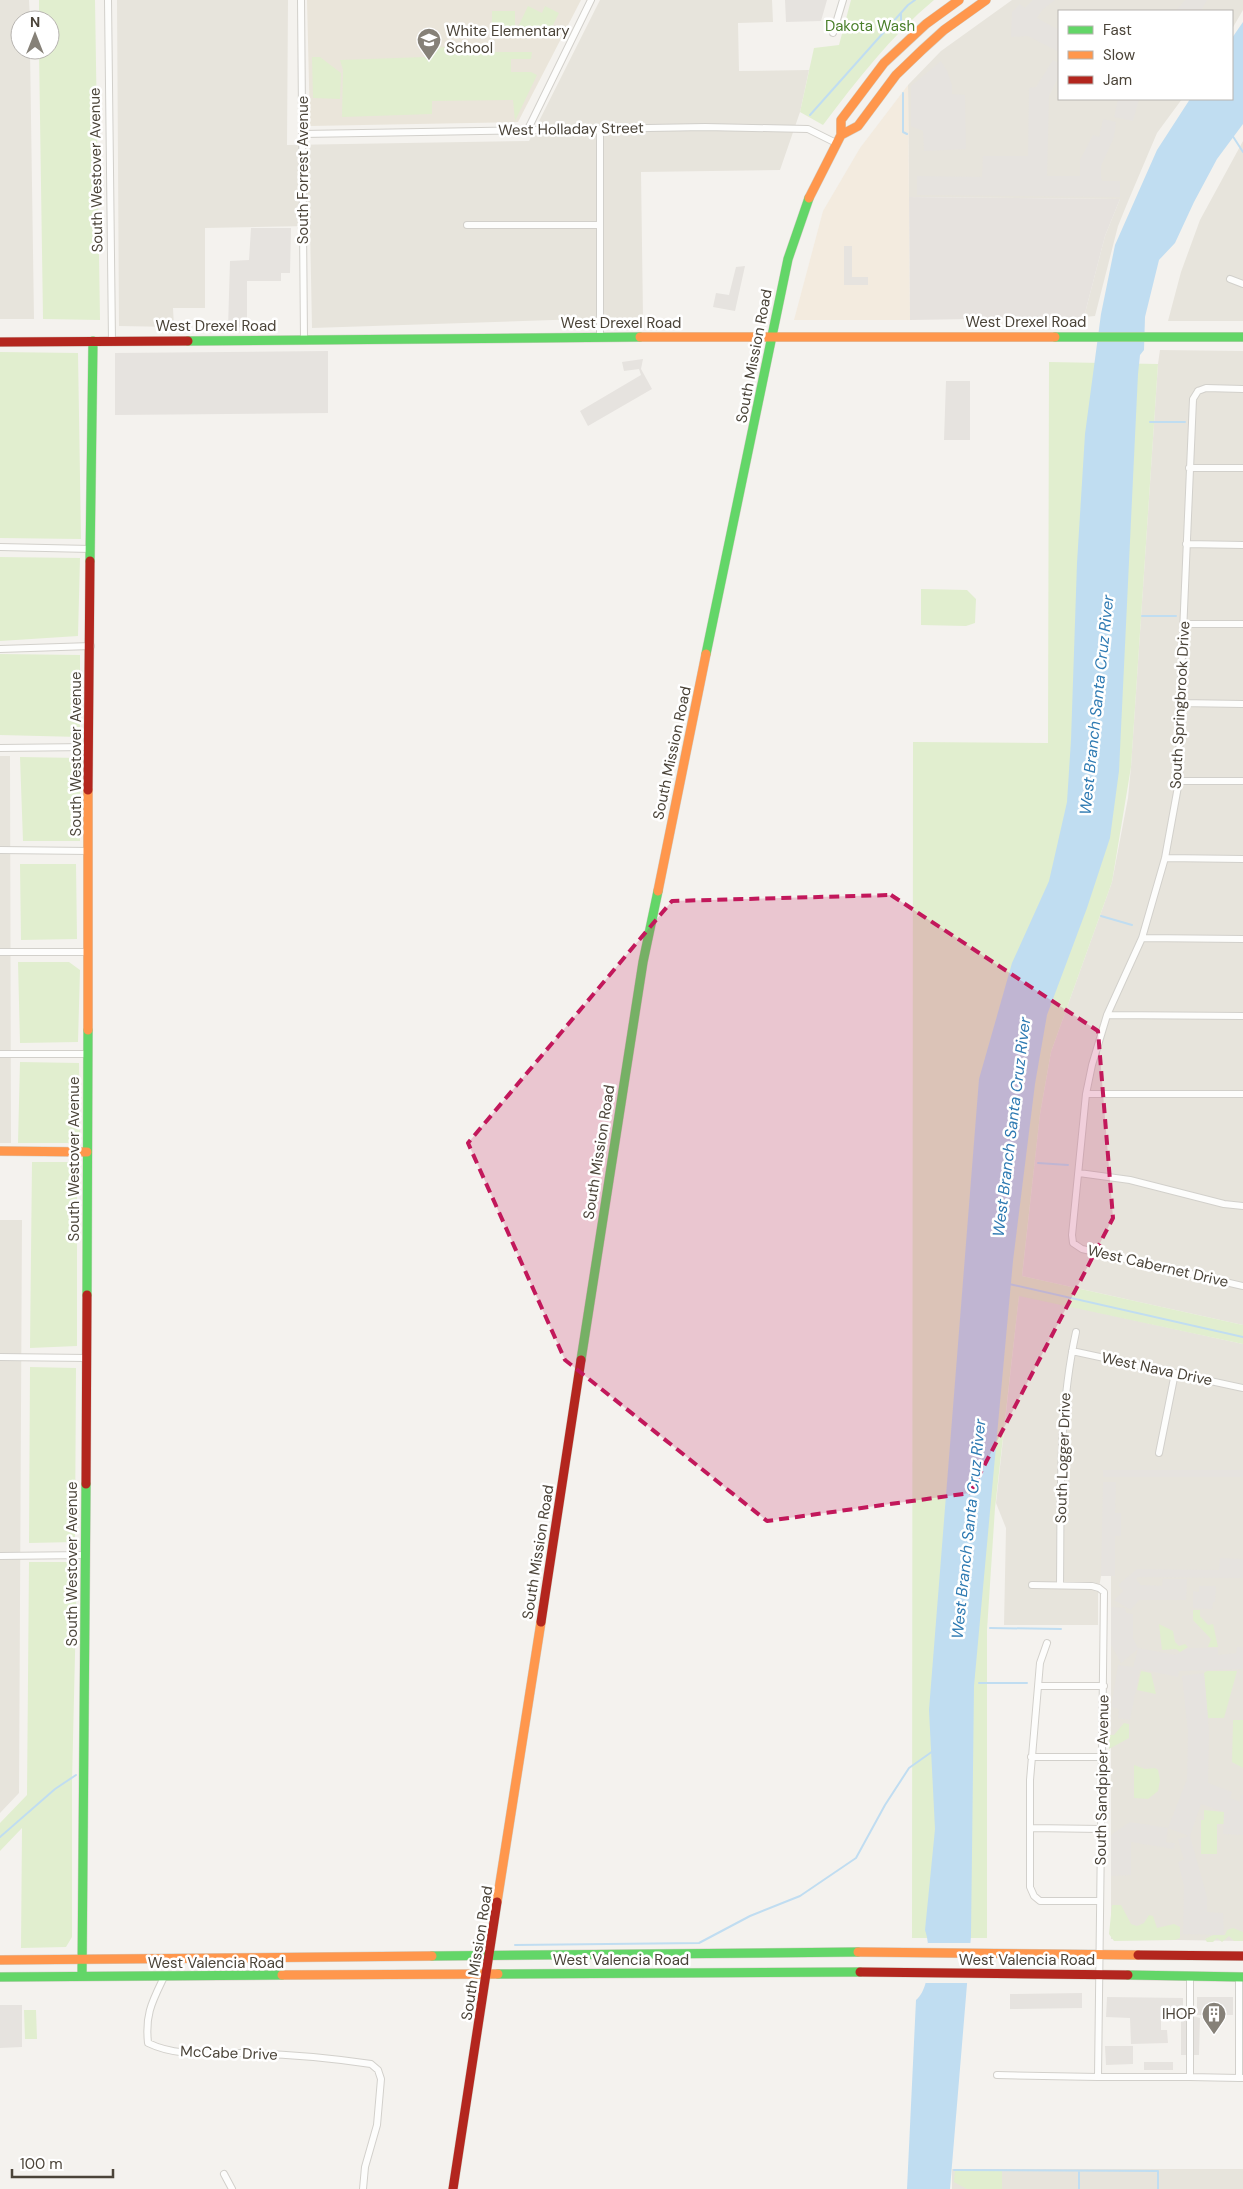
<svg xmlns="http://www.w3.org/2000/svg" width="1243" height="2189" font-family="'DM Sans',sans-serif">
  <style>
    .residential { fill: #e7e4dc }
    .commercial { fill: #f3ebdf }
    .industrial { fill: #e6e2de }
    .education { fill: #eae5da }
    .green { fill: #e1eecf }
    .parking { fill: #e6e3df }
    .water { fill: #c0ddf1 }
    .pier { fill: #f4f2ee }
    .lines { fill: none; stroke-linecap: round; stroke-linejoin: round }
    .stream { stroke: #c0ddf1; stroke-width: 2 }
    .street-casing { stroke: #d2d0cb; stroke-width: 8 }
    .fast-casing { stroke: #d3cfc5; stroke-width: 10 }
    .slow-casing { stroke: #d3cfc5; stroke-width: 10 }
    .jam-casing { stroke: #d3cfc5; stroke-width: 10 }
    .street { stroke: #fdfdfc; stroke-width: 6 }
    .fast { stroke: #63d668; stroke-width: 9 }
    .slow { stroke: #ff974d; stroke-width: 9 }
    .jam { stroke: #b3261e; stroke-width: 9 }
    .marked { fill: #c2185b; fill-opacity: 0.2; stroke: #c2185b; stroke-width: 4; stroke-dasharray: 10 6; stroke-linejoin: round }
    .labels { text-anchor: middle; stroke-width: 5; stroke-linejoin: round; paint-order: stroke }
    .park-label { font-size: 15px; fill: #4a7f2a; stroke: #fff }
    .poi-label { font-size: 15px; fill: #4b4439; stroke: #fff; text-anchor: start }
    .street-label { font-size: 15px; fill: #4b4439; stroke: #fff }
    .water-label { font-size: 16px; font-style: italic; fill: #2e7ab2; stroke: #fff }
  </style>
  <rect width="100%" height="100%" fill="#f4f2ee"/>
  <path class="residential" d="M 0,0 L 29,0 L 30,20 L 20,20 L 20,50 L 30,50 L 34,319 L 0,319 Z
    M 117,0 L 288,0 L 287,145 L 529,141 L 600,0 L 772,0 L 773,22 L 738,23 L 739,71 L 809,70 L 800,112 L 780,170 L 641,172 L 643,317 L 312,328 L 310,226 L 205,228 L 205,308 L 173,308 L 174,327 L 119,326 Z
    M 1012,0 L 1243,0 L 1243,10 L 1232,29 L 1232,11 L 1059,11 L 1059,99 L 1182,99 L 1157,133 L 1129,199 L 1118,226 L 1095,316 L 1084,317 L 1105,236 L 1120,199 L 909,197 L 908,85 L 941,51 Z
    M 1243,141 L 1243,321 L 1168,321 L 1181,272 L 1200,220 Z
    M 1160,350 L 1243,351 L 1243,1325 L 1022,1276 L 1040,1114 L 1051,1052 L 1112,882 L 1128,798 L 1131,767 L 1158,364 Z
    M 0,756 L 10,756 L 11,1143 L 0,1143 Z
    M 0,1220 L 22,1220 L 19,1793 L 0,1813 Z
    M 1019,1295 L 1243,1344 L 1243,1941 L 1111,1939 L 1111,1576 L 1101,1576 L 1098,1594 L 1098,1625 L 1004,1625 L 1006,1528 L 996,1503 Z
    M 952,2169 L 1243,2169 L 1243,2189 L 952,2189 Z"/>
  <path class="commercial" d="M 908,85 L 910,320 L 794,320 L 823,211 L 860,148 Z"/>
  <path class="industrial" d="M 909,197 L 1120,199 L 1105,236 L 1084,317 L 910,320 Z"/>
  <path class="education" d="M 307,0 L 581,0 L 518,122 L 310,126 Z"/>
  <path class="green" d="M 39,0 L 95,0 L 100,320 L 43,319 L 39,50 L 50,50 L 50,20 L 39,20 Z
    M 851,0 L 934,0 C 891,36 857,80 823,125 L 800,112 L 814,48 L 839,45 Z
    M 528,6 L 542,13 L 545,6 L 559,13 L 549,33 L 535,26 L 531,33 L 518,27 Z
    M 492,11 L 515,11 L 515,32 L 492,32 Z
    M 476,46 L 476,52 L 532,52 L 531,59 L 511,59 L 511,72 L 531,72 L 537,75 L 515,121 L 513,100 L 432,101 L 432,114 L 342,117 L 343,70 L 340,60 L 425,57 L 425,48 Z
    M 312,57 L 320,57 L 341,73 L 340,99 L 313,98 Z
    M 0,352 L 78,353 L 81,539 L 0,538 Z
    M 1049,362 L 1158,364 L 1131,767 L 1112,882 L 1051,1052 L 1040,1114 L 1022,1276 L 1243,1325 L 1243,1344 L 1019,1296 L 995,1508 L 987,1630 L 987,1938 L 912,1938 L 913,742 L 1048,743 Z
    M 0,557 L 80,558 L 78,636 L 0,641 Z
    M 921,589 L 967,590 L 976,599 L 975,623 L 966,626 L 921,625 Z
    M 0,654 L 80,655 L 80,737 L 0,735 Z
    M 20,757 L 80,758 L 80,841 L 23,841 Z
    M 20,864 L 76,864 L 77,939 L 21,940 Z
    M 18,962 L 69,962 L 80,970 L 78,1042 L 20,1043 Z
    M 20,1062 L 79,1063 L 80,1134 L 71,1143 L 18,1143 Z
    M 32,1162 L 77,1162 L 77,1346 L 30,1348 Z
    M 30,1367 L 76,1368 L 75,1542 L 29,1543 Z
    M 29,1562 L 71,1562 L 77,1569 L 72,1782 L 72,1937 L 66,1947 L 21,1948 L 22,1828 L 0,1851 L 0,1823 L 27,1795 Z
    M 1193,1610 L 1200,1610 L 1200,1616 L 1208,1625 L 1213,1624 L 1218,1647 L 1208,1647 L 1211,1639 L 1193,1620 Z
    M 1159,1624 L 1173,1631 L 1175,1642 L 1179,1646 L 1185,1644 L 1188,1647 L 1180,1652 L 1176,1649 L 1162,1650 Z
    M 1141,1671 L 1151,1673 L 1156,1694 L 1137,1690 Z
    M 1207,1671 L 1237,1671 L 1224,1718 L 1208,1718 L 1204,1673 Z
    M 1233,1720 L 1243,1720 L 1243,1768 L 1232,1762 Z
    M 1124,1723 L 1129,1724 L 1129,1738 L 1109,1749 L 1109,1735 L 1114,1735 Z
    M 1134,1765 L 1145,1769 L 1155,1768 L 1158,1770 L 1160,1780 L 1158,1791 L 1148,1799 L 1134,1798 Z
    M 1204,1810 L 1224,1812 L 1224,1824 L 1217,1824 L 1217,1854 L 1201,1854 L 1201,1820 L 1204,1820 Z
    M 1112,1905 L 1121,1905 L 1131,1924 L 1137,1926 L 1144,1923 L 1149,1915 L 1153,1916 L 1157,1928 L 1174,1924 L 1180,1927 L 1180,1938 L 1175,1940 L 1114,1941 L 1109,1934 Z
    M 1233,1928 L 1243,1932 L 1243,1941 L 1234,1941 L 1229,1936 L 1222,1942 L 1217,1938 L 1213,1942 L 1207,1942 L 1205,1939 L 1213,1935 L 1225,1935 L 1227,1930 Z
    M 24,2010 L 36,2010 L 37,2039 L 25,2039 Z
    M 955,2170 L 1002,2171 L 1002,2189 L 967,2189 L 954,2182 Z"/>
  <path class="parking" d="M 785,0 L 827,0 L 821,21 L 786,22 Z
    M 1033,0 L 1055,0 L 1043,9 L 1037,18 L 1059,30 L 1059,52 L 1028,36 L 1011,37 L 1012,12 L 1020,4 L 1025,8 Z
    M 1185,0 L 1207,0 L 1201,11 L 1176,11 Z
    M 1053,60 L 1059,63 L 1059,76 L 1049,96 L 1047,176 L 1080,176 L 1080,160 L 1093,135 L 1099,137 L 1103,119 L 1116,122 L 1114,137 L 1101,166 L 1101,176 L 1102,181 L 1120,181 L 1120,197 L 917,195 L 917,176 L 982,177 L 983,156 L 1028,156 L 1029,88 L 1036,87 Z
    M 941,61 L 947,71 L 952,85 L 952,94 L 965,95 L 966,149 L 924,151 L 923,131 L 911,126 L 911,86 Z
    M 1118,99 L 1139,99 L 1133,121 L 1114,117 Z
    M 251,228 L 291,228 L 290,273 L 281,273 L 281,281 L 247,281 L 247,327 L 228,328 L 230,261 L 249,260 Z
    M 844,246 L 852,246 L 852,277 L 868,277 L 868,285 L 844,285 Z
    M 745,266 L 735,311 L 713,307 L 716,293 L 729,295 L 736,267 Z
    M 328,351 L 328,413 L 115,415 L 115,353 Z
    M 643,359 L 641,369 L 652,389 L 588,426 L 580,411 L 641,375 L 639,369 L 624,371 L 622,362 Z
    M 946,381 L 970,381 L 970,440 L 944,440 Z
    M 1103,1470 L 1243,1470 L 1243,1477 L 1103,1477 Z
    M 1103,1482 L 1116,1482 L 1115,1513 L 1121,1513 L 1121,1536 L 1115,1536 L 1115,1576 L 1101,1576 Z
    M 1220,1558 L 1243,1559 L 1243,1578 L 1138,1577 L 1136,1579 L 1141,1585 L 1162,1586 L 1163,1579 L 1187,1579 L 1186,1600 L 1139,1600 L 1131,1610 L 1114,1600 L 1123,1591 L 1118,1585 L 1137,1569 L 1219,1570 Z
    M 1199,1586 L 1216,1586 L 1215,1602 L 1213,1602 L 1212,1609 L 1193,1608 L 1193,1591 L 1199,1592 Z
    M 1111,1607 L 1125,1608 L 1126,1613 L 1133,1614 L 1133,1638 L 1138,1648 L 1176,1655 L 1188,1648 L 1218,1648 L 1218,1655 L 1236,1653 L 1237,1647 L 1243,1647 L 1243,1669 L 1179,1671 L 1178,1677 L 1140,1669 L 1130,1720 L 1118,1718 L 1119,1709 L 1111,1707 L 1118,1665 L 1133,1667 L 1138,1649 L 1121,1663 L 1111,1645 Z
    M 1204,1673 L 1209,1732 L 1208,1783 L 1232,1792 L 1230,1798 L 1240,1802 L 1241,1795 L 1243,1795 L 1243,1835 L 1223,1834 L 1224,1812 L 1201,1804 L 1190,1836 L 1207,1897 L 1207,1912 L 1223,1913 L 1224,1935 L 1183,1934 L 1184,1886 L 1178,1862 L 1184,1860 L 1178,1839 L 1189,1836 L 1168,1828 L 1166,1842 L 1175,1843 L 1174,1849 L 1131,1842 L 1131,1875 L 1111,1876 L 1111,1835 L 1130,1822 L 1168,1828 L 1187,1779 L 1188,1732 L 1182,1676 Z
    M 1082,1993 L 1082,2008 L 1010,2009 L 1010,1994 Z
    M 1107,1997 L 1183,1998 L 1183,2011 L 1161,2011 L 1161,2030 L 1167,2030 L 1168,2043 L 1131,2044 L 1130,2018 L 1106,2017 Z
    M 1197,1997 L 1233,1997 L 1233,2015 L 1197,2015 Z
    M 0,2005 L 22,2005 L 22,2047 L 0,2048 Z
    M 1181,2013 L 1200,2018 L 1199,2055 L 1181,2055 Z
    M 1105,2046 L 1133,2046 L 1133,2064 L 1106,2065 Z
    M 1144,2062 L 1173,2062 L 1173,2070 L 1144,2070 Z"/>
  <path class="water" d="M 1243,22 L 1243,124 L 1217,159 L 1194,202 L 1175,243 L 1159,260 L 1145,317 L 1144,350 L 1140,355 L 1138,374 L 1119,771 L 1110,838 L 1087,908 L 1047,1015 L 1035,1084 L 1013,1261 L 974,1686 L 971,1936 L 950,2189 L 907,2189 L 916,2000 C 931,1988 931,1947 925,1930 L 935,1829 L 929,1710 L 979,1079 L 1012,963 L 1049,881 L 1067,802 L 1071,740 L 1077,563 L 1085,434 L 1101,314 L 1115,245 L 1157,150 L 1190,99 L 1232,99 L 1232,38 Z"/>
  <path class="pier" d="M 928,1943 L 972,1943 L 970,1983 L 925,1983 Z"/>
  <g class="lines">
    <path class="stream" d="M 901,28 L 901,13
      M 903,93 L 903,132 L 907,134
      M 810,115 L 908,5 L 915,0
      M 1232,135 L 1243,152
      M 1150,422 L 1185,422
      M 1142,616 L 1176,616
      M 1101,916 L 1132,925
      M 1038,1163 L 1068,1165
      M 1009,1284 L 1243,1337
      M 990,1628 L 1061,1629
      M 979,1683 L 1027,1683
      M 0,1837 L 55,1789 L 76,1775
      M 515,1945 L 699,1943 L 750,1916 L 800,1896 L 856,1858 L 885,1805 L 909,1768 L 933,1751
      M 954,2170 L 1158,2171 L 1158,2189
      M 1079,2171 L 1079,2189"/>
    <defs>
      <path id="street" d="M 108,0 L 112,341
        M 301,0 L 304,339
        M 833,33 L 843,0
        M 528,129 L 591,0
        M 303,134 L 705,127 L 808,129 L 836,143
        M 467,225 L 600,225
        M 1230,279 L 1243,284
        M 600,337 L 600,129
        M 1198,391 L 1193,399 L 1180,703 L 1179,781 L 1165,858 L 1142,938 L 1107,1015 L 1092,1065 L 1086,1094 L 1072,1235 L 1073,1243 L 1082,1249 L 1243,1286
        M 1198,391 L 1206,388 L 1243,389
        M 1189,468 L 1243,468
        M 1186,544 L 1243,545
        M 0,547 L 91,549
        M 1184,624 L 1243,624
        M 0,649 L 91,646
        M 1180,703 L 1243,704
        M 0,748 L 88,747
        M 1179,781 L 1243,781
        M 0,850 L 89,851
        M 1165,858 L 1243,859
        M 1142,938 L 1243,939
        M 0,952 L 89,952
        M 1107,1015 L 1243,1016
        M 0,1054 L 88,1054
        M 1086,1094 L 1243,1094
        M 1079,1173 L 1130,1180 L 1224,1204 L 1243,1206
        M 1072,1351 L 1243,1388
        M 0,1357 L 87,1358
        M 1159,1453 L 1175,1373
        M 0,1556 L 86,1555
        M 1032,1585 L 1092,1586 L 1099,1588 L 1104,1592 L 1098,2077 L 1190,2077
        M 1060,1585 C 1061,1501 1058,1414 1076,1332
        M 1047,1643 L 1040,1663 L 1030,1780 L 1030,1887 L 1034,1896 L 1040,1901 L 1100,1901
        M 1038,1686 L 1104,1686
        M 1031,1757 L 1103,1757
        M 1031,1828 L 1102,1829
        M 1190,1976 L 1190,2077 L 1239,2078
        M 164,1977 C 152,2002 145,2014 148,2043 C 179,2058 212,2052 245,2053 C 287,2054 330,2058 371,2064 L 378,2070 L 381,2079 L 377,2125 L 365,2167 L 363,2189
        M 1239,1977 L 1239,2078 L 1242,2078
        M 997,2075 L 1098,2077
        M 224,2174 L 232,2189"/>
      <path id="fast" d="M 1055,337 L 1243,337
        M 188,341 L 640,337
        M 90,561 L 93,341
        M 706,654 L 788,259 L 809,198
        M 87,1295 L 88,1030
        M 581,1360 L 643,962 L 658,891
        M 432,1956 L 858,1952
        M 498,1974 L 860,1972
        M 1128,1975 L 1243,1977
        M 82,1976 L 86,1484
        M 0,1977 L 282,1975"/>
      <path id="slow" d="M 841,135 L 841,120 L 884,63 L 926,24 L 959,0
        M 809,198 L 841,135 L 858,126 L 896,75 L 922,50 L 944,30 L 986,0
        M 640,337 L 1055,337
        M 658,891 L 706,654
        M 88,1030 L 88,790
        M 0,1151 L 87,1152
        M 497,1902 L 541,1622
        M 858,1952 L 1138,1955
        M 0,1960 L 432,1956
        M 282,1975 L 498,1974"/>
      <path id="jam" d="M 0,342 L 188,341
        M 88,790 L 90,561
        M 86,1484 L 87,1295
        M 541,1622 L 581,1360
        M 1138,1955 L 1243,1956
        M 860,1972 L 1128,1975
        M 453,2189 L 497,1902"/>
    </defs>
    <use href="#street" class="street-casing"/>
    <use href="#fast" class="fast-casing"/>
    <use href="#slow" class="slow-casing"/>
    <use href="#jam" class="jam-casing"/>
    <use href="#street" class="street"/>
    <use href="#fast" class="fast"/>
    <use href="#slow" class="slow"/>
    <use href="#jam" class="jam"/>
  </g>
  <path class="marked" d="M 891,895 L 1098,1031 L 1113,1218 L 970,1493 L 767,1521 L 565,1360 L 468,1143 L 672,901 Z"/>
  <defs>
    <symbol id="school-pin" viewBox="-11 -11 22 30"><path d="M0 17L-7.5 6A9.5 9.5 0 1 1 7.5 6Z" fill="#868178" stroke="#fff"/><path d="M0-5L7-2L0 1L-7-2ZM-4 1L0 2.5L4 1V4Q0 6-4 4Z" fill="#fff"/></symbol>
    <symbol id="building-pin" viewBox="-11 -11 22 30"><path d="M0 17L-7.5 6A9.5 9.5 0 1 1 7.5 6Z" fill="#868178" stroke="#fff"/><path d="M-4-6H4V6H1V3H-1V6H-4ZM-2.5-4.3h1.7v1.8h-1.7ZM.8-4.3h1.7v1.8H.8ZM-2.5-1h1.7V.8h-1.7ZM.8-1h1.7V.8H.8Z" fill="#fff"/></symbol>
  </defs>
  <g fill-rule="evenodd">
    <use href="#school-pin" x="415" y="26" width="28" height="38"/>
    <use href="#building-pin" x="1200" y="2000" width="28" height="38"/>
  </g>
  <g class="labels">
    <g class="park-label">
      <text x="870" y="31">Dakota Wash</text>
    </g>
    <g class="poi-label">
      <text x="446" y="36">White Elementary<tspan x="446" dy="17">School</tspan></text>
      <text x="1196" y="2019" text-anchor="end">IHOP</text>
    </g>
    <g class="street-label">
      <text transform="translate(571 129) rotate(-1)" y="5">West Holladay Street</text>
      <text transform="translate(96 170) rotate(-91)" y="5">South Westover Avenue</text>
      <text transform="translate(303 170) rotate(-90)" y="5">South Forrest Avenue</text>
      <text x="1026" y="327">West Drexel Road</text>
      <text x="621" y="328">West Drexel Road</text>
      <text x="216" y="331">West Drexel Road</text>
      <text transform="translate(754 356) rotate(-79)" y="5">South Mission Road</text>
      <text transform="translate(1180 705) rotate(-87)" y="5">South Springbrook Drive</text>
      <text transform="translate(672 753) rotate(-78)" y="5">South Mission Road</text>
      <text transform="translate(76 754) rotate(-90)" y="5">South Westover Avenue</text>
      <text transform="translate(599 1152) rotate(-81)" y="5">South Mission Road</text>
      <text transform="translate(74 1159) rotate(-90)" y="5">South Westover Avenue</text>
      <text transform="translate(1158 1266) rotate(13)" y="5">West Cabernet Drive</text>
      <text transform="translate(1157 1369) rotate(12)" y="5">West Nava Drive</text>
      <text transform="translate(1063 1458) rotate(-88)" y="5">South Logger Drive</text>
      <text transform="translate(538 1552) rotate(-81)" y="5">South Mission Road</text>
      <text transform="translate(72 1564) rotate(-90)" y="5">South Westover Avenue</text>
      <text transform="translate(1102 1780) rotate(-89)" y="5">South Sandpiper Avenue</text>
      <text transform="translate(477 1953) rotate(-81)" y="5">South Mission Road</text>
      <text x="621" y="1965">West Valencia Road</text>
      <text x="1027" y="1965">West Valencia Road</text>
      <text x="216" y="1968">West Valencia Road</text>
      <text transform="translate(229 2053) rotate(2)" y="5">McCabe Drive</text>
    </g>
    <g class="water-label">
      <text transform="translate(1096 705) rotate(-84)" y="6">West Branch Santa Cruz River</text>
      <text transform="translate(1011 1127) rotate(-83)" y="6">West Branch Santa Cruz River</text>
      <text transform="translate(968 1529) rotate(-84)" y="6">West Branch Santa Cruz River</text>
    </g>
  </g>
  <rect x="1058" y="10" width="175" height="90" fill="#ffffff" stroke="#b7b4b0"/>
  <rect x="1068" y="26" width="25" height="8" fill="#63d668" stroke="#b7b4b0"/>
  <text x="1103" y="35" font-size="15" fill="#4b4439">Fast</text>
  <rect x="1068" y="51" width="25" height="8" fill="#ff974d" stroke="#b7b4b0"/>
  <text x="1103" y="60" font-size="15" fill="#4b4439">Slow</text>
  <rect x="1068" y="76" width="25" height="8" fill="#b3261e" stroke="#b7b4b0"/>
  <text x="1103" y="85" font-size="15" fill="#4b4439">Jam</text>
  <g transform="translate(35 35)"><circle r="24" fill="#ffffff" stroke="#b7b4b0"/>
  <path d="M0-4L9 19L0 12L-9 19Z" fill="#868178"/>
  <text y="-8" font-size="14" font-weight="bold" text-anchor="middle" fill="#4b4439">N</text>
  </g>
  <path d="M12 2169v8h101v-8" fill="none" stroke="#4b4439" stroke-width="2.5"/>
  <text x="20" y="2169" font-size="15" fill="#4b4439" stroke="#ffffff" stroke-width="4" paint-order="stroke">100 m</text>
</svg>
